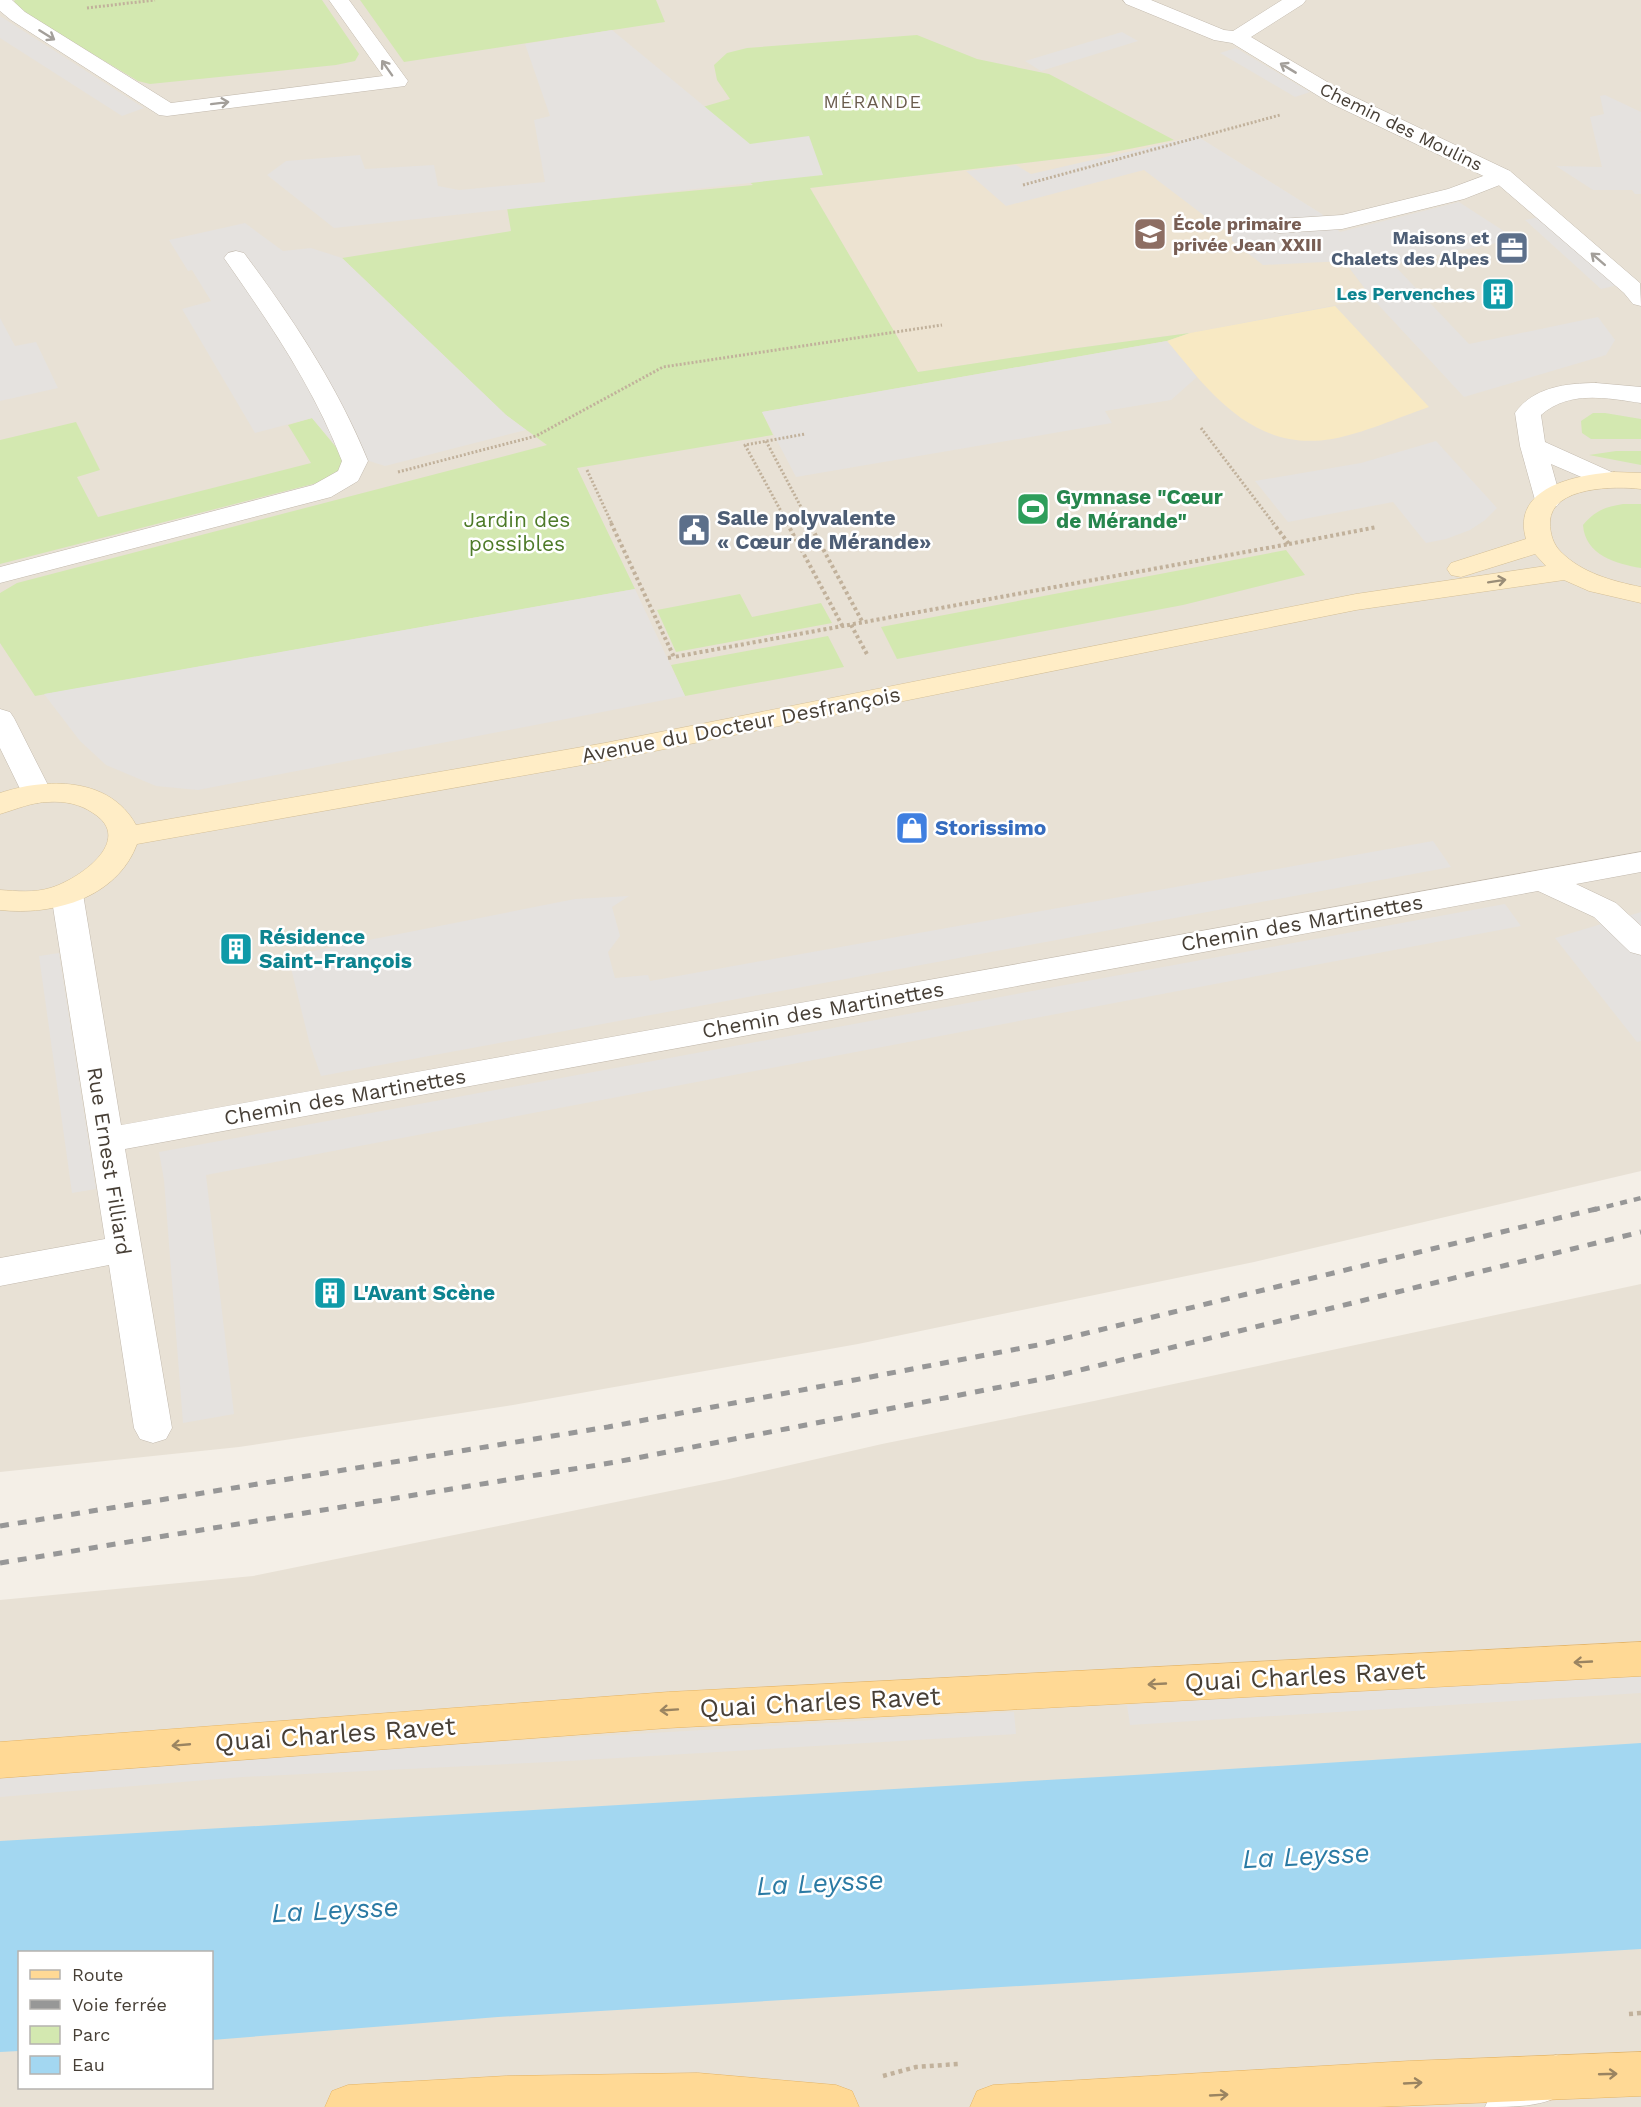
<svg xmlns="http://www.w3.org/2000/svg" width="1641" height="2107" font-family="'Work Sans',sans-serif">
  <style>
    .residential { fill: #e8e1d5; fill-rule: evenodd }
    .education { fill: #ede3d1 }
    .green { fill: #d3e8b0 }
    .sand { fill: #f8e9c3 }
    .parking { fill: #e5e2df }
    .water { fill: #a3d7f1 }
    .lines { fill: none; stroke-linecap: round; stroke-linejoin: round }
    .lane-casing { stroke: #c2b9ad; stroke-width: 1 }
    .street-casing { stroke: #c2b9ad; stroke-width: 1 }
    .secondary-casing { stroke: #d4bf97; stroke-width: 1 }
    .primary-casing { stroke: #e5b464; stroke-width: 1 }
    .path-far2 { stroke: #c1b19b; stroke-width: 3; stroke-dasharray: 2 2; stroke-linecap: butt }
    .path-far1 { stroke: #c1b19b; stroke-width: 4; stroke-dasharray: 3 3; stroke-linecap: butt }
    .path { stroke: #c1b19b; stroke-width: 4.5; stroke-dasharray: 4 4; stroke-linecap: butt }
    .lane { fill: #fff; fill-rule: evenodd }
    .street { fill: #fff; fill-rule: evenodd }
    .secondary { fill: #ffedc6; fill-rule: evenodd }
    .primary { fill: #ffd995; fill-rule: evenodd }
    .rail-far1 { stroke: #979797; stroke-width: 4.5; stroke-dasharray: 7 7; stroke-linecap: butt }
    .rail { stroke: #979797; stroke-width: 5; stroke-dasharray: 9 9; stroke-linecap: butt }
    .oneway { stroke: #a39f9a }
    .oneway2 { stroke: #9a8d77 }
    .oneway3 { stroke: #9a8461 }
    .labels { text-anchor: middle; stroke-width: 5; stroke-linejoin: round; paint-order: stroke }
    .far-neighbourhood-label { font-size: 18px; letter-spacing: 1.5px; fill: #6a5c4d; stroke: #fff }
    .far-street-label { font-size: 18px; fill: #473f36; stroke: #fff }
    .far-education-label { font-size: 18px; font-weight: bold; fill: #785e54; stroke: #fff; text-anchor: start }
    .far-service-label { font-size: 18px; font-weight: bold; fill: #4e5e75; stroke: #fff; text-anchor: end }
    .far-culture-label { font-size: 18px; font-weight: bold; fill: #0d838f; stroke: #fff; text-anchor: end }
    .leisure-label { font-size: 21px; font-weight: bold; fill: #27864d; stroke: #fff; text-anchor: start }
    .service-label { font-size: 21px; font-weight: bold; fill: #4e5e75; stroke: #fff; text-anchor: start }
    .park-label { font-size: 21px; fill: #4d7a28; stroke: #fff }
    .street-label { font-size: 21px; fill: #473f36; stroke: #fff }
    .shop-label { font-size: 21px; font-weight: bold; fill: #366cbe; stroke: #fff; text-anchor: start }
    .culture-label { font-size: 21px; font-weight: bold; fill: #0d838f; stroke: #fff; text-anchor: start }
    .near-street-label { font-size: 26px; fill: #473f36; stroke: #fff }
    .near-water-label { font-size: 27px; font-style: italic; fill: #2b7aa4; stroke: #fff }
  </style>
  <rect width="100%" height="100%" fill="#f4efe7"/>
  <path class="residential" d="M 0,0 L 1641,0 L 1641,1171 L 1254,1262 L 858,1344 L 513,1405 L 239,1447 L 0,1472 Z
    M 1641,1284 L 1641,2107 L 0,2107 L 0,1600 L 253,1576 L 729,1479 L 882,1444 L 1094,1401 ZM 20,1952 L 212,1952 L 212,2088 L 20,2088 Z"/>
  <path class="education" d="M 1197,136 L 1322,214 L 1340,232 L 1325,236 L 1372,298 L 1190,333 L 1070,349 L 918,372 L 810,188 L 1109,153 Z"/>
  <path class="green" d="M 15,0 L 322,0 L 359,54 L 355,61 L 336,65 L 150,84 L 138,81 L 14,7 L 13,3 Z
    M 360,0 L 656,0 L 665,22 L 404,62 Z
    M 917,35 L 977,59 L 1049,74 L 1174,140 L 1109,153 L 810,188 L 918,372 L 1070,349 L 1190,333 L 1167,341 L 762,412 L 773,435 L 577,468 L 635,589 L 35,696 L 0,643 L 0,593 L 17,583 L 547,445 L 506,415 L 342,258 L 511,231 L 507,208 L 753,185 L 672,116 L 730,99 L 717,80 L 714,65 L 727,53 L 747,48 Z
    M 1593,413 L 1605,413 L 1641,419 L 1641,439 L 1591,439 L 1582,433 L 1581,421 Z
    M 312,418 L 340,452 L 347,455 L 338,471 L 317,483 L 0,564 L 0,440 L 76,422 L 100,470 L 77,477 L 98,517 L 311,463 L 288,425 Z
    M 1616,451 L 1641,451 L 1641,465 L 1589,455 Z
    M 1623,504 L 1641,504 L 1641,568 C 1616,564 1585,555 1583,525 C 1595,511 1604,507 1623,504 Z
    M 1286,550 L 1305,575 L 1183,605 L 897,659 L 881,627 Z
    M 740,594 L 752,617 L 821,603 L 832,623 L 676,652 L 657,610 Z
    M 828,636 L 844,667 L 685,696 L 671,665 Z"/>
  <path class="sand" d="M 1335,306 L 1429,407 C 1400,417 1361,434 1332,439 C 1254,452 1211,394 1167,341 L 1190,333 Z"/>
  <path class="parking" d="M 0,16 L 144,108 L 122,116 L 0,38 Z
    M 612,30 L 750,144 L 809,136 L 823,175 L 334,228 L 267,175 L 286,161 L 360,155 L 365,169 L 434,165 L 438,186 L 459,190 L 545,182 L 534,120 L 550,116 L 525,44 Z
    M 1122,32 L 1138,41 L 1041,71 L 1025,61 Z
    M 1236,48 L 1310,92 L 1295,97 L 1220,53 Z
    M 1605,95 L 1641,112 L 1641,131 L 1639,132 L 1641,133 L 1641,194 L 1635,194 L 1632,190 L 1593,190 L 1556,166 L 1602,167 L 1590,117 L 1604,114 L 1600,96 Z
    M 1197,136 L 1322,214 L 1340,232 L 1459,202 L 1516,239 L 1393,264 L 1469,344 L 1598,317 L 1615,340 L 1606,355 L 1464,397 L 1372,298 L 1344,261 L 1263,265 L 1232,241 L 1232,231 L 1217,228 L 1217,220 L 1206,217 L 1144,170 L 1006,206 L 966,171 L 1016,165 L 1031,174 Z
    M 1539,217 L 1618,285 L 1601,289 L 1525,220 Z
    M 245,223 L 283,251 L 311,248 L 342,258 L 506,415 L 526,430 L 385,466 L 341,452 L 312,418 L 255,433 L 182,309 L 211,301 L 192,270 L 188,271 L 169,240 Z
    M 0,318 L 15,346 L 36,342 L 58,388 L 0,401 Z
    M 1167,341 L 1197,377 L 1171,400 L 1105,411 L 1112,423 L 796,477 L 762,412 Z
    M 1436,441 L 1497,508 L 1485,520 L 1470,530 L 1446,539 L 1426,543 L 1393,502 L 1288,522 L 1255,481 L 1361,463 Z
    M 635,589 L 685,696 L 198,790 L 156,786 L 106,765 L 80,741 L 44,694 Z
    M 1433,841 L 1451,867 L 321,1076 L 310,1045 L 288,956 L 575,899 L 629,896 L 612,907 L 620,936 L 608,952 L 615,978 L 648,975 L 650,981 Z
    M 1505,904 L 1521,926 L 206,1175 L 234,1414 L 183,1423 L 164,1180 L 159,1152 Z
    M 1641,912 L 1641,1041 L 1637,1042 L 1555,938 Z
    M 59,953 L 96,1189 L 72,1193 L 39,956 Z
    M 1641,1672 L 1641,1693 L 1130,1725 L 1127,1705 Z
    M 1014,1712 L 1016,1734 L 551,1762 L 243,1777 L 0,1797 L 0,1776 L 200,1759 Z"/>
  <path class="water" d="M 1641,1743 L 1641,1949 L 498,2017 L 212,2040 L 212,1952 L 20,1952 L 19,2051 L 0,2052 L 0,1841 L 1151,1774 Z"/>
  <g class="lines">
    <defs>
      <path id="lane" d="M 0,0 L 12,0 L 25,12 L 171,103 L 383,76 L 329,0 L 349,0 L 408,81 L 405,86 L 397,87 L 167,116 L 159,115 L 11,20 L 0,11 Z
        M 1502,169 L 1510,171 L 1513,176 L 1510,181 L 1464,199 L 1342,229 L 1279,233 L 1271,231 L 1267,226 L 1271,221 L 1279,219 L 1342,215 L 1448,189 Z
        M 236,251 L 244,253 C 293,319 337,385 368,461 L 358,481 L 331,497 L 0,583 L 0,567 L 313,485 L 338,471 L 342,461 C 313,386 270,324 224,258 L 228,253 Z
        M 0,709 L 10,712 L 14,718 L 52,793 L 48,800 L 37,803 L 26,800 L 22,793 L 0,748 Z
        M 1556,2055 L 1572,2061 L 1579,2077 C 1561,2107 1523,2107 1485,2107 L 1492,2091 L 1540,2061 Z"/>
      <path id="street" d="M 1123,0 L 1151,0 L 1224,30 L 1233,31 L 1282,0 L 1306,0 L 1303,4 L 1251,37 L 1346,93 L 1510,171 L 1640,283 L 1641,306 L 1633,304 L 1624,293 L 1494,181 L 1330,103 L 1232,43 L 1214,40 L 1126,4 Z
        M 1596,383 L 1641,387 L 1641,403 C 1607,398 1569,390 1541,415 L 1545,442 L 1616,474 L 1620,480 L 1616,486 L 1607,488 L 1551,464 L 1561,500 L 1557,506 L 1548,508 L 1539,506 L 1535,500 L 1520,446 L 1515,413 C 1533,387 1567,383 1596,383 Z
        M 1641,852 L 1641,872 L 1576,884 L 1616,903 L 1641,926 L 1641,955 L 1630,952 L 1594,917 L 1538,891 L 125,1149 L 172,1428 L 166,1439 L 153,1443 L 140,1439 L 134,1428 L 109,1265 L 0,1286 L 0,1258 L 105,1239 L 51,894 L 56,887 L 67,884 L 78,887 L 83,894 L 121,1125 Z"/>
      <path id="secondary" d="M 1614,472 L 1641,473 L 1641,489 C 1616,486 1551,486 1550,522 C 1550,534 1553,544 1561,552 C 1582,573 1612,581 1641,587 L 1641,603 L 1589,591 L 1564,580 L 1356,610 L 605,761 L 137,844 C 117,898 53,916 0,910 L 0,890 C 17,891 34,893 50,888 C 78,880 136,840 93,813 C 80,804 65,801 49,802 C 32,802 17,809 0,814 L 0,793 C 46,778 109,776 136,825 L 605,743 L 1356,594 L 1546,566 L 1535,554 L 1461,577 L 1451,575 L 1447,569 L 1451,563 L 1526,539 C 1511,487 1576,475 1614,472 Z"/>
      <path id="primary" d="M 1641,1642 L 1641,1676 L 668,1728 L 0,1778 L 0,1742 L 668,1692 Z
        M 1641,2052 L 1641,2096 L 1376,2107 L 970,2107 L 977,2091 L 993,2085 L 1409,2061 Z
        M 698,2073 L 836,2085 L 852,2091 L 859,2107 L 325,2107 L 332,2091 L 348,2085 L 506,2076 Z"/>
    </defs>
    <use href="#lane" class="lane-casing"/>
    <use href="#street" class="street-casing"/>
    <use href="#secondary" class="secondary-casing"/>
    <use href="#primary" class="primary-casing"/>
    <path class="path-far2" d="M 87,8 L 155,0
      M 1023,185 L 1280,115
      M 1201,428 L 1274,524
      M 766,441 L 810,524
      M 587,470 L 612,524
      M 398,472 L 536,436 L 663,367 L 942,325
      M 788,524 L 745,445 L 805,434"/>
    <path class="path-far1" d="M 611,523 L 674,657 L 1289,544 L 1273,523
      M 787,523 L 843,627
      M 809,523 L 863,623
      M 1289,544 L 1377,527
      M 851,625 L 868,656
      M 668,658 L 674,657"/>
    <path class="path" d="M 1629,2014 L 1641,2013
      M 883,2076 L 916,2067 L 958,2064"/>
    <use href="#lane" class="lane"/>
    <use href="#street" class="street"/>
    <use href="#secondary" class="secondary"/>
    <use href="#primary" class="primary"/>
    <path class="rail-far1" d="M 1593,1210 L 1641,1198"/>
    <path class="rail" d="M 0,1526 L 608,1427 L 1038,1345 L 1600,1208
      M 0,1563 L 616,1462 L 1052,1377 L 1641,1232"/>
  </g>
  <defs><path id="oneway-shaft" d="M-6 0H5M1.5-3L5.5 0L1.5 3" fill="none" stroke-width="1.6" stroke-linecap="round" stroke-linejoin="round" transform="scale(1.5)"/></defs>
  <g class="oneway">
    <use href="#oneway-shaft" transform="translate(47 35) rotate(32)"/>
    <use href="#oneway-shaft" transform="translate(387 68) rotate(-125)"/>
    <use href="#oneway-shaft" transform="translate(1288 68) rotate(-149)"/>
    <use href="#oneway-shaft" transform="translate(220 103) rotate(-7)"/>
    <use href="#oneway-shaft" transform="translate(1598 259) rotate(-139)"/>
  </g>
  <use class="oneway2" href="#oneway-shaft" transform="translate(1497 581) rotate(-9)"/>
  <g class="oneway3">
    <use href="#oneway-shaft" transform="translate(1583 1662) rotate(177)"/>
    <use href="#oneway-shaft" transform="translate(1157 1684) rotate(177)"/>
    <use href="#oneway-shaft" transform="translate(669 1710) rotate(176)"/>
    <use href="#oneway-shaft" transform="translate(181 1745) rotate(175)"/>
    <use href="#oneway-shaft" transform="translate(1608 2074) rotate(-2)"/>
    <use href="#oneway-shaft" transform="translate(1413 2083) rotate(-3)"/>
    <use href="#oneway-shaft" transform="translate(1219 2095) rotate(-3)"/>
  </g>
  <defs>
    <symbol id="school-square" viewBox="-11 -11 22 22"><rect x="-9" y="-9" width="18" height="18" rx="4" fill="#8d6e63" stroke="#fff"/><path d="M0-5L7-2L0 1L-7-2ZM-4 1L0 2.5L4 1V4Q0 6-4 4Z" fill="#fff"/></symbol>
    <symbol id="office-square" viewBox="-11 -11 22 22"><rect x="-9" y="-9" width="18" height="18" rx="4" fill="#5c6f8a" stroke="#fff"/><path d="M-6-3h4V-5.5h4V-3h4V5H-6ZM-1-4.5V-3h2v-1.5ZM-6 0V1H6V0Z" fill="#fff"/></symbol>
    <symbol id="building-square" viewBox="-11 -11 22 22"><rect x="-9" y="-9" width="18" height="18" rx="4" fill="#0f9aa8" stroke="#fff"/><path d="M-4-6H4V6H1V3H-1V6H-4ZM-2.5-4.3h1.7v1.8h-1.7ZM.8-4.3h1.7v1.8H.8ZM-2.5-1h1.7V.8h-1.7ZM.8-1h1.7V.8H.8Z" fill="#fff"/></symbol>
    <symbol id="stadium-square" viewBox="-11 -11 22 22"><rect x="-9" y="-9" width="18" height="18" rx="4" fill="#2e9e5b" stroke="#fff"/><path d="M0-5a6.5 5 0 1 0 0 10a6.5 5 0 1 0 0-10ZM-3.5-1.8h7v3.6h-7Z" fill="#fff"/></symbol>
    <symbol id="civic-square" viewBox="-11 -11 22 22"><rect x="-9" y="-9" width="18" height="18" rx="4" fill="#5c6f8a" stroke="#fff"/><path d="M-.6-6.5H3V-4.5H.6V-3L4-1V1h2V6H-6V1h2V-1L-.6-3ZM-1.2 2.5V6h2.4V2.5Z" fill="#fff"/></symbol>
    <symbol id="shop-square" viewBox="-11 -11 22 22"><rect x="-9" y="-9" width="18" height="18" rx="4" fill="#3f7fe0" stroke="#fff"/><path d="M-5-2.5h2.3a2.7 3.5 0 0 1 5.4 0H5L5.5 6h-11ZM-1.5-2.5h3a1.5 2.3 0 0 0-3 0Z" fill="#fff"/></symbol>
  </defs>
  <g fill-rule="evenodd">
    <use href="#school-square" x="1131" y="215" width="38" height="38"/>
    <use href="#office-square" x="1493" y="229" width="38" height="38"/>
    <use href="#building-square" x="1479" y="275" width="38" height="38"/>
    <use href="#stadium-square" x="1014" y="490" width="38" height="38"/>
    <use href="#civic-square" x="675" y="511" width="38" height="38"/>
    <use href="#shop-square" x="893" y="809" width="38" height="38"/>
    <use href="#building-square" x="217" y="930" width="38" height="38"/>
    <use href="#building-square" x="311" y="1274" width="38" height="38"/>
  </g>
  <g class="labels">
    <g class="far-neighbourhood-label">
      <text x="873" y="108">MÉRANDE</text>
    </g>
    <g class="far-street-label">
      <text transform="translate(1401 127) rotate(26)" y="6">Chemin des Moulins</text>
    </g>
    <g class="far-education-label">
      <text x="1173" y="230">École primaire<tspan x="1173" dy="21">privée Jean XXIII</tspan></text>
    </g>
    <g class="far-service-label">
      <text x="1489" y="244">Maisons et<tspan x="1489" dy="21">Chalets des Alpes</tspan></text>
    </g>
    <g class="far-culture-label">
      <text x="1475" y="300">Les Pervenches</text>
    </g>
    <g class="leisure-label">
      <text x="1056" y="504">Gymnase "Cœur<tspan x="1056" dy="24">de Mérande"</tspan></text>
    </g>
    <g class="service-label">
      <text x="717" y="525">Salle polyvalente<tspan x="717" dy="24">« Cœur de Mérande»</tspan></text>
    </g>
    <g class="park-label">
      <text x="517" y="527">Jardin des<tspan x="517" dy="24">possibles</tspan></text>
    </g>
    <g class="street-label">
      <text transform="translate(741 725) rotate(-11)" y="7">Avenue du Docteur Desfrançois</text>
      <text transform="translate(1302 923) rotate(-10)" y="7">Chemin des Martinettes</text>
      <text transform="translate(823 1010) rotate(-10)" y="7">Chemin des Martinettes</text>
      <text transform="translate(345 1097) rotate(-10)" y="7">Chemin des Martinettes</text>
      <text transform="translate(109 1161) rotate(81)" y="7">Rue Ernest Filliard</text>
    </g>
    <g class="shop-label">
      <text x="935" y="835">Storissimo</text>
    </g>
    <g class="culture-label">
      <text x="259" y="944">Résidence<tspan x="259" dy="24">Saint-François</tspan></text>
      <text x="353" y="1300">L'Avant Scène</text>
    </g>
    <g class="near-street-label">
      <text transform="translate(1305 1676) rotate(-3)" y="9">Quai Charles Ravet</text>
      <text transform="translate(820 1702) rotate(-3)" y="9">Quai Charles Ravet</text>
      <text transform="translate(335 1734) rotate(-4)" y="9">Quai Charles Ravet</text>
    </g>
    <g class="near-water-label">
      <text transform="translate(1306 1856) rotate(-3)" y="9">La Leysse</text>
      <text transform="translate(820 1883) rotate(-3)" y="9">La Leysse</text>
      <text transform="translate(335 1910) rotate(-3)" y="9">La Leysse</text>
    </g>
  </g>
  <rect x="18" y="1951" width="195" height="138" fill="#ffffff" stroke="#b5b2af" stroke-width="1.5"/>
  <rect x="30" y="1970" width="30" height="9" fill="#ffd995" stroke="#b5b2af" stroke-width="1.5"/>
  <text x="72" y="1981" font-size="18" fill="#473f36">Route</text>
  <rect x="30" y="2000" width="30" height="9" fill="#979797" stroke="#b5b2af" stroke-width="1.5"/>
  <text x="72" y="2011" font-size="18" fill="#473f36">Voie ferrée</text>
  <rect x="30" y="2026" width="30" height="18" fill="#d3e8b0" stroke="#b5b2af" stroke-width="1.5"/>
  <text x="72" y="2041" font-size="18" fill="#473f36">Parc</text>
  <rect x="30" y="2056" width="30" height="18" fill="#a3d7f1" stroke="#b5b2af" stroke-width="1.5"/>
  <text x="72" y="2071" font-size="18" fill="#473f36">Eau</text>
</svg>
